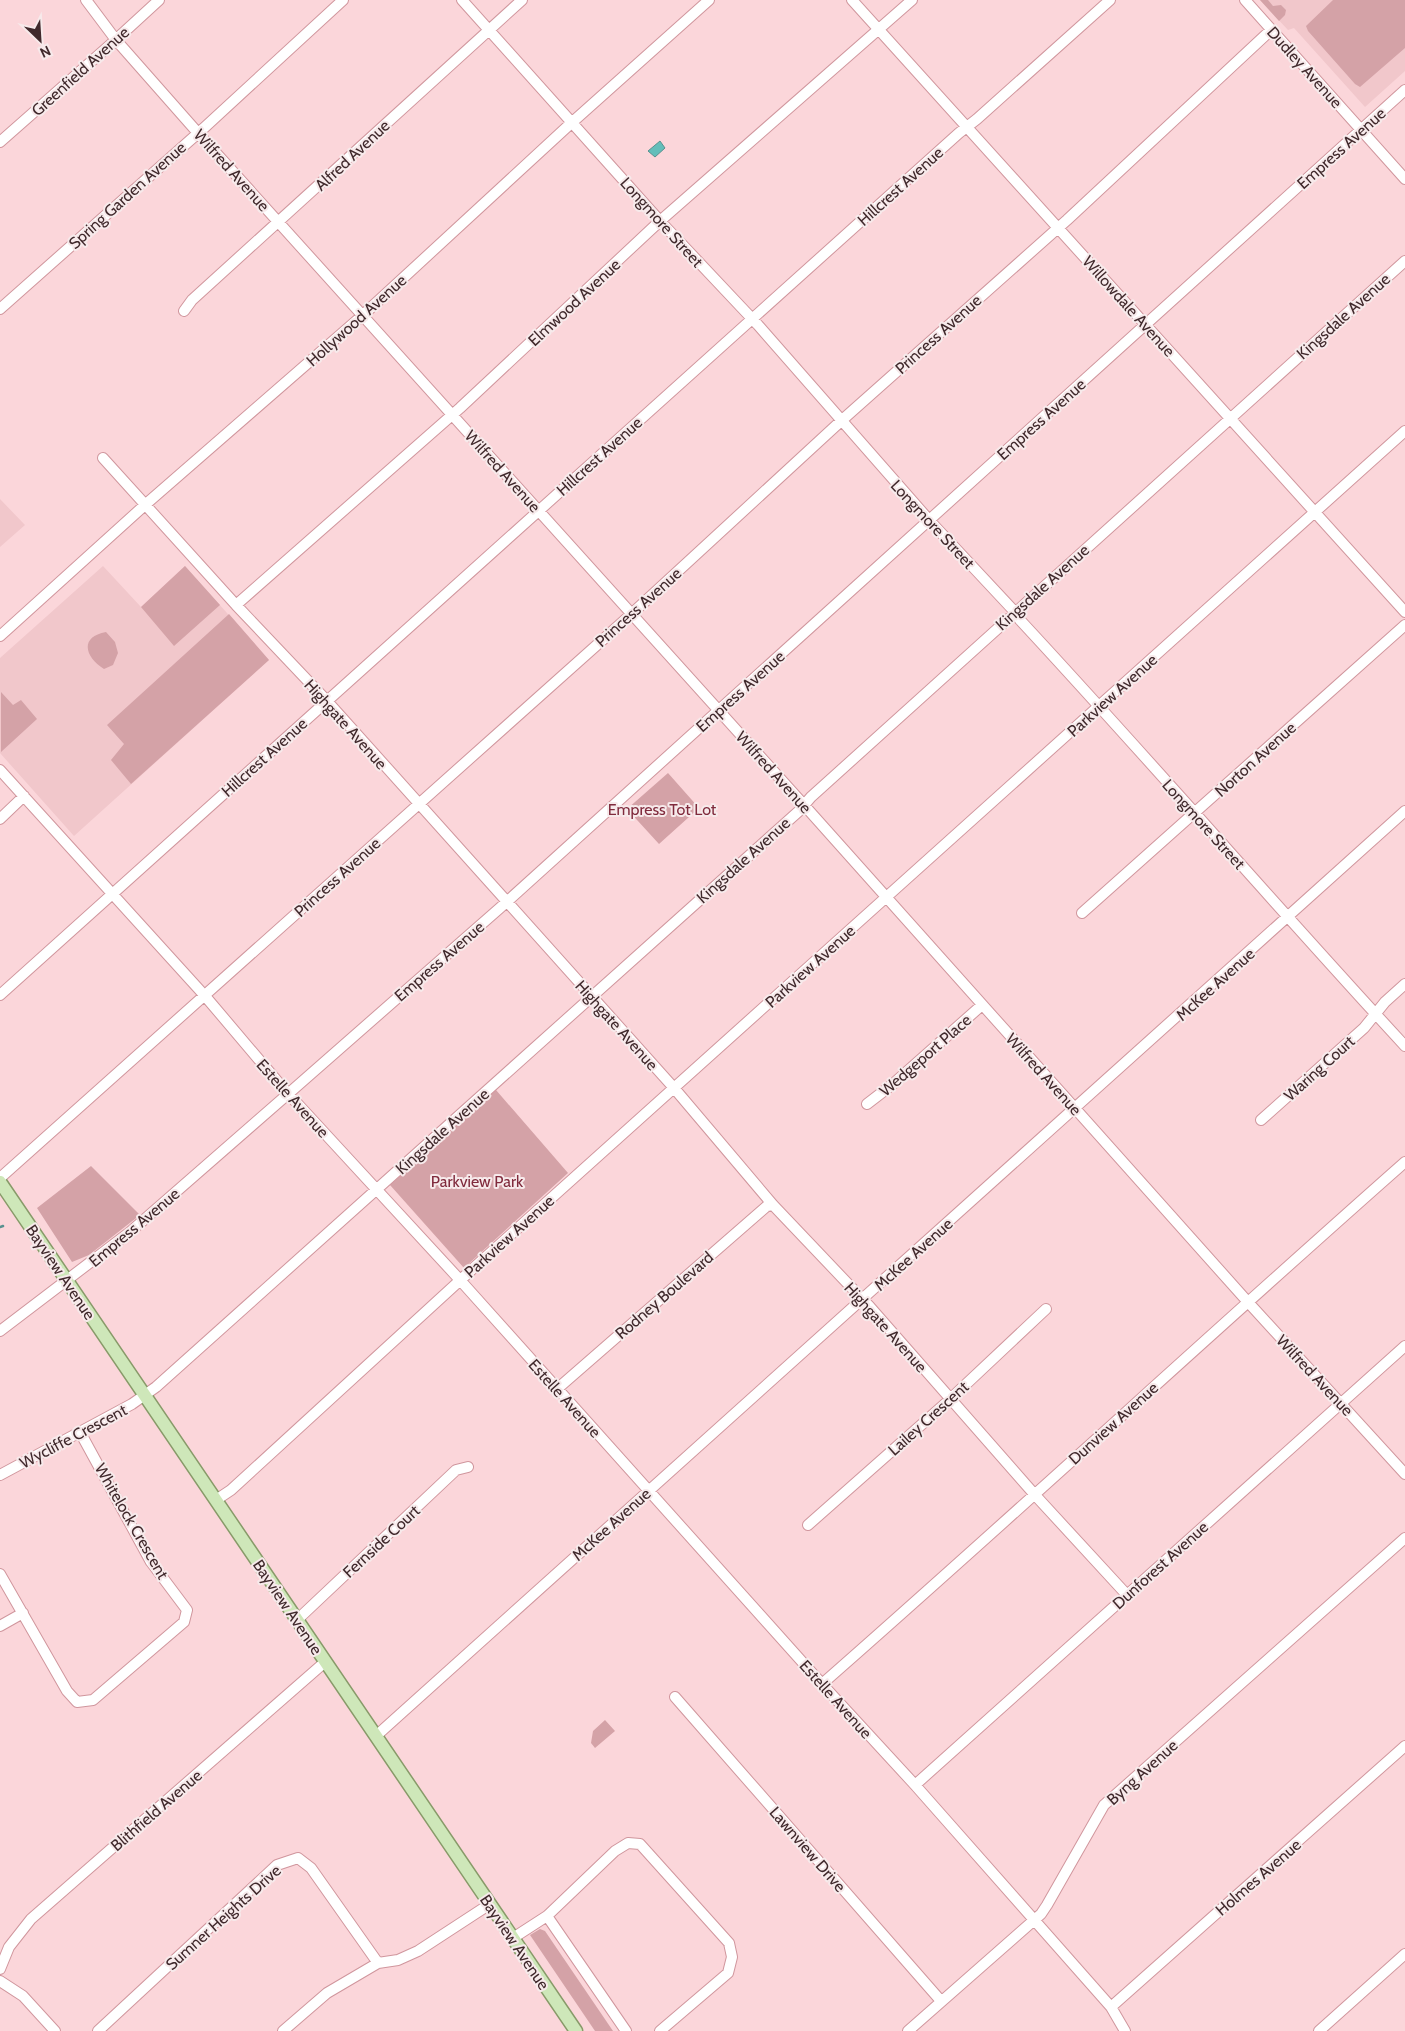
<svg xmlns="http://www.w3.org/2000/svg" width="1405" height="2031" font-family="Cabin,sans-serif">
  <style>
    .built { fill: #f1c7cb }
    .green { fill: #d4a2a7 }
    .water { fill: #63beba; stroke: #58918f }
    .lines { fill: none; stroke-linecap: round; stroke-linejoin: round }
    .stream { stroke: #58918f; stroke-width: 2.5 }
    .minor-casing { stroke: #d0969d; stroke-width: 12 }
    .major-casing { stroke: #889a69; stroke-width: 15 }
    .minor { stroke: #fff; stroke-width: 10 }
    .major { stroke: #cee7b9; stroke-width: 12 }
    .labels { text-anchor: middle; stroke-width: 4; stroke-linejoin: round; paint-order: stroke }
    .street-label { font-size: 16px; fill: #40292c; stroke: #f7eaeb }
    .park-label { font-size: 16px; fill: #802b3d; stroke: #f7eaeb }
  </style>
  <rect width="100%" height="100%" fill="#fbd6da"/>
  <path class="built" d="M 1260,0 L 1405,0 L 1405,71 L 1365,107 L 1294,28 L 1288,30 Z
    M 0,499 L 25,525 L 0,547 Z
    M 103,566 L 141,607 L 185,566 L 269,660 L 74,836 L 0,753 L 0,658 Z"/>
  <path class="green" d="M 1260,0 L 1268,0 L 1273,6 L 1281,5 L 1286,10 L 1285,15 L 1279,21 Z
    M 1333,0 L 1405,0 L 1405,48 L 1360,87 L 1355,84 L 1308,31 L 1306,26 Z
    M 185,566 L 220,605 L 174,646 L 141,607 Z
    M 229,614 L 269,660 L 131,784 L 111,760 L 124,744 L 107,725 Z
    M 106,632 L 115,642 L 118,653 L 113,665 L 104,669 C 85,657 79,637 106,632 Z
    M 1,692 L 13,705 L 21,700 L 37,719 L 1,752 Z
    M 668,773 L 699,808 L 659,844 L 627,809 Z
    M 496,1090 L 568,1173 L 464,1268 L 390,1185 Z
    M 91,1166 L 140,1215 L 89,1255 L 72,1262 L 37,1208 Z
    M 605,1720 L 615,1731 L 595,1748 L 591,1743 L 593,1731 Z
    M 540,1929 L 545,1931 L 613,2031 L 595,2031 L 530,1935 Z"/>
  <path class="water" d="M 660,141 L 665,148 L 655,157 L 648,151 Z"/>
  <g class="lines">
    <path class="stream" d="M 0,1227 L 3,1226"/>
    <defs>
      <path id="minor" d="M 86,0 L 116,40 L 198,133 L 804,805 L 1247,1301 L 1405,1474
        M 462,0 L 660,221 L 758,325 L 929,520 L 1015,612 L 1020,620 C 1150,760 1275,905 1405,1046
        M 852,0 L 1405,612
        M 1245,0 L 1405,179
        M 0,142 L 110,45 L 159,0
        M 0,309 L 205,127 L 343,0
        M 184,311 L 192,300 L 522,0
        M 103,458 L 236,605 L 327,701 L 501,895 L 674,1088 L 773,1205 L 870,1307 L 1035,1495 L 1127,1595
        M 236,605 L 460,408 L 660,221 L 912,0
        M 0,636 L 146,504 L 363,315 L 568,126 L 709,0
        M 0,770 L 205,996 L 283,1088 L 460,1280 L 822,1684 L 915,1785 L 1111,2007 L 1125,2031
        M 0,819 L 24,796
        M 1082,913 L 1405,625
        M 0,995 L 959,133 L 977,119 L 1110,0
        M 867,1104 L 893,1084 L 982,1005
        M 1261,1120 L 1364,1028 L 1385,1002 L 1405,984
        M 0,1178 L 626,619 L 841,421 L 1067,220 L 1271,30
        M 0,1331 L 130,1232 L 288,1094 L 501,907 L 1405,90
        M 557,1389 L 767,1206 L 773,1205
        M 0,1475 L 132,1404 L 156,1387 L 799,811 L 811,797 L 1405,261
        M 216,1500 L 231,1490 L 468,1273 L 1405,431
        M 808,1525 L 946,1403 L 1046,1309
        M 0,1574 L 67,1691 L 77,1702 L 93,1700 L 184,1622 L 187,1610 L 151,1562 L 80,1432
        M 297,1620 L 456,1470 L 468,1467
        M 0,1626 L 23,1613
        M 822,1684 C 1018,1512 1209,1335 1405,1162
        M 675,1697 L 941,2001
        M 376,1736 L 1405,811
        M 915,1785 L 1405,1346
        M 547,1916 L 626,2031
        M 513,1938 L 547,1916 L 615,1851 L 628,1843 L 640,1844 L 729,1943 L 732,1957 L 728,1973 L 660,2031
        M 0,1969 L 9,1947 L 31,1919 L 325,1662
        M 0,1981 L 23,1996 L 55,2031
        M 1111,2007 L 1405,1746
        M 98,2031 L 277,1865 L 298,1858 L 311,1868 L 378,1963
        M 283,2031 L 327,1993 L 378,1963 L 398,1960 L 418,1951 L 490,1904
        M 908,2031 L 1041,1914 L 1047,1905 L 1104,1805 L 1405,1538
        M 1319,2031 L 1405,1954"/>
      <path id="major" d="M 0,1182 L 576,2031"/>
    </defs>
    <use href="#minor" class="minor-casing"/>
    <use href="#major" class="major-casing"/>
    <use href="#minor" class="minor"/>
    <use href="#major" class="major"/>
  </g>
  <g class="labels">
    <g class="street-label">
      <text transform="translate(1305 67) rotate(48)" y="6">Dudley Avenue</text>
      <text transform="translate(80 71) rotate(-42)" y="6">Greenfield Avenue</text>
      <text transform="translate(1341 148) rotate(-42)" y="6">Empress Avenue</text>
      <text transform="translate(352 155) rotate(-43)" y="6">Alfred Avenue</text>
      <text transform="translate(232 170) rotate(48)" y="6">Wilfred Avenue</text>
      <text transform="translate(900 186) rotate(-42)" y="6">Hillcrest Avenue</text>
      <text transform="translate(127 195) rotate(-42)" y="6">Spring Garden Avenue</text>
      <text transform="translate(662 222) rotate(48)" y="6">Longmore Street</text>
      <text transform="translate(574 302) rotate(-43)" y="6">Elmwood Avenue</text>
      <text transform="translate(1129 306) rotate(48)" y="6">Willowdale Avenue</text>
      <text transform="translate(1343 316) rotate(-42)" y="6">Kingsdale Avenue</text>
      <text transform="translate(356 320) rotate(-42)" y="6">Hollywood Avenue</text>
      <text transform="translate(938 334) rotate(-42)" y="6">Princess Avenue</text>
      <text transform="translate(1041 419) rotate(-42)" y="6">Empress Avenue</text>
      <text transform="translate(599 456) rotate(-42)" y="6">Hillcrest Avenue</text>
      <text transform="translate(503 471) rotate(48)" y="6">Wilfred Avenue</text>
      <text transform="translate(933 524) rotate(47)" y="6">Longmore Street</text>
      <text transform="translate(1042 587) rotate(-42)" y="6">Kingsdale Avenue</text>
      <text transform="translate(638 607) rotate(-42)" y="6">Princess Avenue</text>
      <text transform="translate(740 691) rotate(-42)" y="6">Empress Avenue</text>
      <text transform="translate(1112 695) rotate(-42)" y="6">Parkview Avenue</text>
      <text transform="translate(346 724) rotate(48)" y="6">Highgate Avenue</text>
      <text transform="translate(264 757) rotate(-42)" y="6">Hillcrest Avenue</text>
      <text transform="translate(1255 759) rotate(-42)" y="6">Norton Avenue</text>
      <text transform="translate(774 772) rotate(48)" y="6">Wilfred Avenue</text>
      <text transform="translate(1204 824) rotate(48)" y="6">Longmore Street</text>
      <text transform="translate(743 860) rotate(-42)" y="6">Kingsdale Avenue</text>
      <text transform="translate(337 877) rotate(-42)" y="6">Princess Avenue</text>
      <text transform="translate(439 961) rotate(-41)" y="6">Empress Avenue</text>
      <text transform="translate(810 966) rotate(-42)" y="6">Parkview Avenue</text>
      <text transform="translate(1215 984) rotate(-42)" y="6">McKee Avenue</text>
      <text transform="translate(617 1025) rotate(48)" y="6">Highgate Avenue</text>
      <text transform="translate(925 1055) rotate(-41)" y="6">Wedgeport Place</text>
      <text transform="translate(1319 1068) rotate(-42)" y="6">Waring Court</text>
      <text transform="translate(1044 1074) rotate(48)" y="6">Wilfred Avenue</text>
      <text transform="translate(293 1098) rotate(48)" y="6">Estelle Avenue</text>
      <text transform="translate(442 1131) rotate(-42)" y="6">Kingsdale Avenue</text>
      <text transform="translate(134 1227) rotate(-40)" y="6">Empress Avenue</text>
      <text transform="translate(509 1236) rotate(-42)" y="6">Parkview Avenue</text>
      <text transform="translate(913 1254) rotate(-42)" y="6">McKee Avenue</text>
      <text transform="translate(61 1272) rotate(56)" y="6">Bayview Avenue</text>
      <text transform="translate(664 1295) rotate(-41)" y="6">Rodney Boulevard</text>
      <text transform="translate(886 1327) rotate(48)" y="6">Highgate Avenue</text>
      <text transform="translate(1315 1375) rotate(47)" y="6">Wilfred Avenue</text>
      <text transform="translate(565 1398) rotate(48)" y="6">Estelle Avenue</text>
      <text transform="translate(928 1418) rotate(-42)" y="6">Lailey Crescent</text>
      <text transform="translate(1113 1423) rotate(-42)" y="6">Dunview Avenue</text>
      <text transform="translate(73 1436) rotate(-28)" y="6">Wycliffe Crescent</text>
      <text transform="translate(132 1521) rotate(60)" y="6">Whitelock Crescent</text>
      <text transform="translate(611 1524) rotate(-42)" y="6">McKee Avenue</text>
      <text transform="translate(381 1541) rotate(-43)" y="6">Fernside Court</text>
      <text transform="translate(1160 1565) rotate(-42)" y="6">Dunforest Avenue</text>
      <text transform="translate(288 1607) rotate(56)" y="6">Bayview Avenue</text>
      <text transform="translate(836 1699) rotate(48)" y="6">Estelle Avenue</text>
      <text transform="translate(1142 1772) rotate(-42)" y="6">Byng Avenue</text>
      <text transform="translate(156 1810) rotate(-41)" y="6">Blithfield Avenue</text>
      <text transform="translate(808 1849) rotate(49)" y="6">Lawnview Drive</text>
      <text transform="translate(1258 1877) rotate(-41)" y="6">Holmes Avenue</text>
      <text transform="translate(223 1917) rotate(-42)" y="6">Sumner Heights Drive</text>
      <text transform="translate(515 1942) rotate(56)" y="6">Bayview Avenue</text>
    </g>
    <g class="park-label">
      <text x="662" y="815">Empress Tot Lot</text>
      <text x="477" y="1187">Parkview Park</text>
    </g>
  </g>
  <g transform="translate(40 40) rotate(155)" stroke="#f7eaeb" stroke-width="4" paint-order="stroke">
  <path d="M0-4L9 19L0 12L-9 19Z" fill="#40292c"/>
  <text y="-8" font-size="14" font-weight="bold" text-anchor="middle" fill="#40292c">N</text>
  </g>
</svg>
